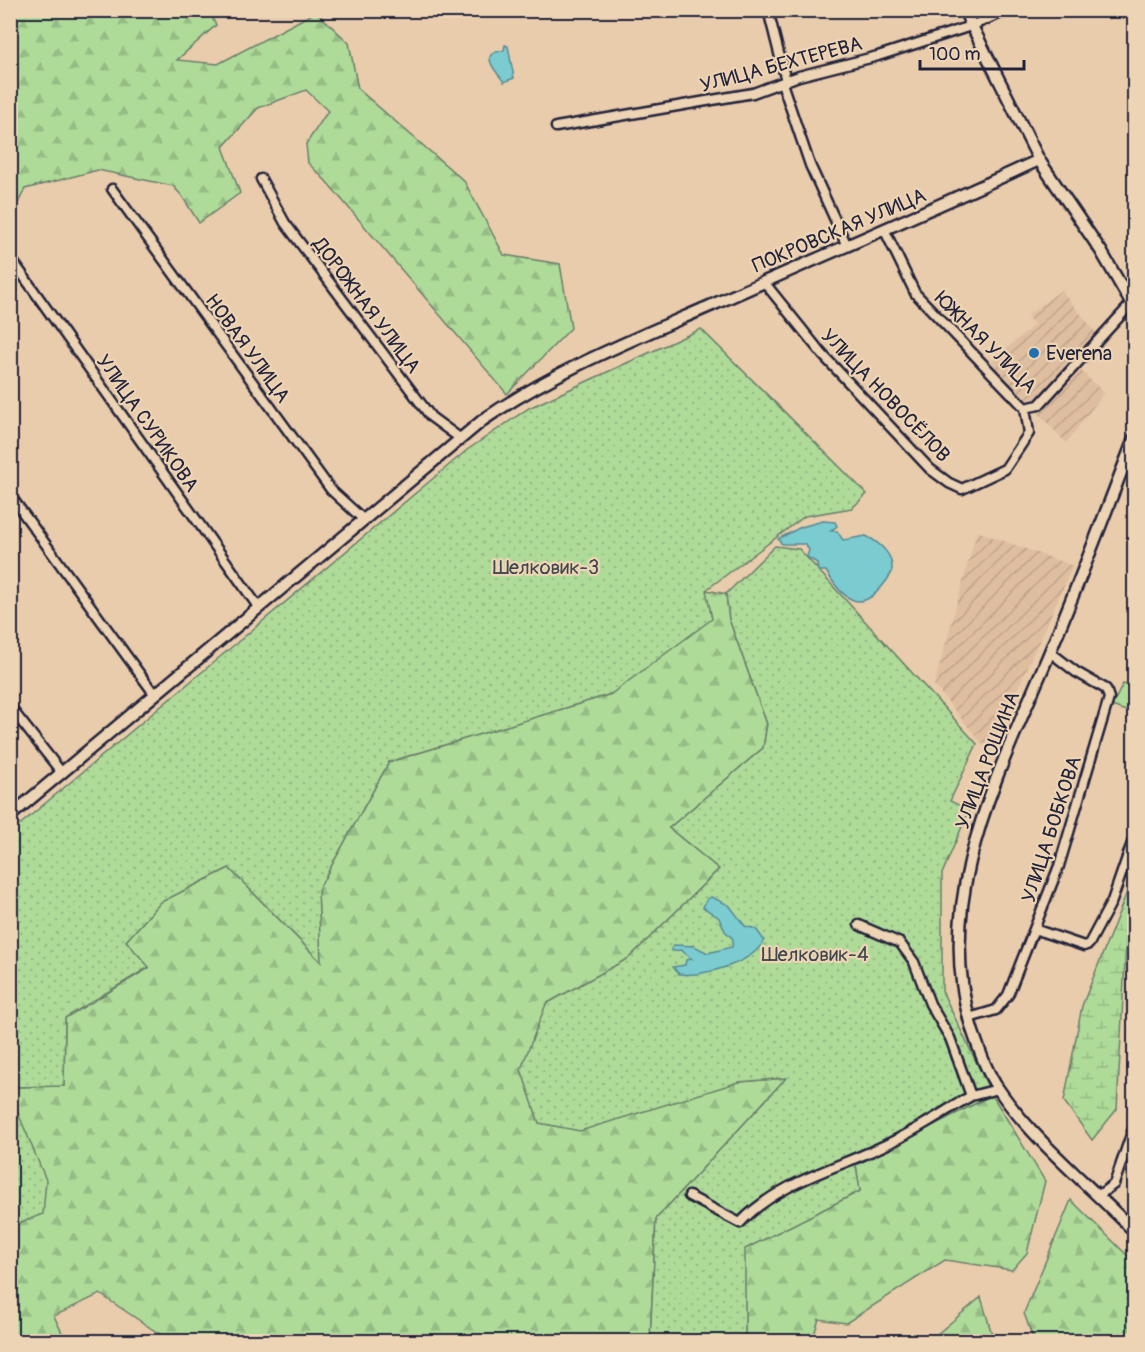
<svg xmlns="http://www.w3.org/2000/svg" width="1145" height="1352" font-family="Pangolin,sans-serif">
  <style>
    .industrial { fill: url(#industrial-furrows) }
    .forest { fill: url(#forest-firs); stroke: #687e6a; stroke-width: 1.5 }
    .wetland { fill: url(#wetland-marsh); stroke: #687e6a; stroke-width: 1.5 }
    .garden { fill: url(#garden-dots); stroke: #687e6a; stroke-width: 1.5 }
    .water { fill: #7accd0; stroke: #578894; stroke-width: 1.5 }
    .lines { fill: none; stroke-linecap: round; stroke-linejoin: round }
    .street-casing { stroke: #22223b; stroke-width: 13 }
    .secondary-casing { stroke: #22223b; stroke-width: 15 }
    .street { stroke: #ecd4b4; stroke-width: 8 }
    .secondary { stroke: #ecd4b4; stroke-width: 10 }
    .poi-dot { fill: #1f6fb2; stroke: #ecd4b4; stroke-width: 2 }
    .labels { text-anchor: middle; stroke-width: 4.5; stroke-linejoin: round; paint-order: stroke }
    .street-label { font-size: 20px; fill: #22223b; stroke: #ecd4b4 }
    .poi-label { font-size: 20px; fill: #22223b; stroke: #ecd4b4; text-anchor: start }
    .park-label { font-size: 20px; fill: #3e474e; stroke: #ecd4b4 }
  </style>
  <defs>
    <pattern id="industrial-furrows" width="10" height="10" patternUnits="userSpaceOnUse" patternTransform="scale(1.5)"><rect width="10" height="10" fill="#dfbea0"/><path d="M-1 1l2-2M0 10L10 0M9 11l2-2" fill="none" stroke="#bfa38b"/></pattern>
    <pattern id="forest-firs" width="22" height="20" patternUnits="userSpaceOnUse" patternTransform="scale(1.5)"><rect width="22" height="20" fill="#afdb99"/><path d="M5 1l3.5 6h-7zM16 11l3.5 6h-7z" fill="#96bc85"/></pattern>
    <pattern id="wetland-marsh" width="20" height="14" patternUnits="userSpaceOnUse" patternTransform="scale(1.5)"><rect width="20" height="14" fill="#afdb99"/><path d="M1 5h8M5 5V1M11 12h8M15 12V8" fill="none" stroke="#96bc85"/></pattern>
    <pattern id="garden-dots" width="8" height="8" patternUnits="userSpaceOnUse" patternTransform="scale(1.5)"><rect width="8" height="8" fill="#afdb99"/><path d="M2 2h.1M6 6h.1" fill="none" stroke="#96bc85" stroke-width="1.8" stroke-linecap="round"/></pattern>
  </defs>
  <rect width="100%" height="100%" fill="#e9ccac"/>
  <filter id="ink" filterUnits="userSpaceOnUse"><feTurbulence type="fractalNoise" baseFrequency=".0167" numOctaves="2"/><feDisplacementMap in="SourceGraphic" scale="12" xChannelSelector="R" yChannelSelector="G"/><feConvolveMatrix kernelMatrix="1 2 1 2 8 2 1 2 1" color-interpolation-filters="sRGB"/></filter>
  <g filter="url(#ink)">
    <path class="industrial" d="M 1061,290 L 1102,340 L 1076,366 L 1104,393 L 1066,443 L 991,362 L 1034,325 L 1027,316 Z
      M 977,531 L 1073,566 L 990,750 L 983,745 L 934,685 Z"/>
    <path class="forest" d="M 11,10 L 208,11 L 216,25 L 177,60 L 218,64 L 316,12 L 349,43 L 358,89 L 464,181 L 504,255 L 560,264 L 571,328 L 507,394 L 326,181 L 308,163 L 306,144 L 328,111 L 306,90 L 258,108 L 223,147 L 240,193 L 199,223 L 182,196 L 173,186 L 98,170 L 25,189 L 11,217 Z
      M 706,590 L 726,594 L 729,619 L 767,724 L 763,748 L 669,828 L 719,869 L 629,958 L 546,1004 L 739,1082 L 786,1078 L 656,1219 L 650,1341 L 170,1341 L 100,1294 L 54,1316 L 66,1341 L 11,1341 L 10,1207 L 19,1223 L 11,1087 L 64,1086 L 65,1018 L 149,968 L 126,941 L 161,902 L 229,868 L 320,961 L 318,890 L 389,762 L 611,694 Z
      M 1123,684 L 1134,687 L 1134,714 L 1112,706 Z
      M 992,1095 L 1045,1181 L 1027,1253 L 1012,1270 L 945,1260 L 846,1323 L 819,1319 L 812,1341 L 745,1341 L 744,1249 L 860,1191 L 856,1165 Z
      M 1071,1200 L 1134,1262 L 1134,1341 L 1034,1341 L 1024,1313 Z
      M 981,1297 L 993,1338 L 992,1341 L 929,1341 Z"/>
    <path class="wetland" d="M 1129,887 L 1117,1109 L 1092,1140 L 1064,1101 L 1082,1006 Z"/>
    <path class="garden" d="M 701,329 L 867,494 L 852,508 L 805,516 L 706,590 L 712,619 L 611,694 L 389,762 L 318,890 L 321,962 L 229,868 L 161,902 L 126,941 L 149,967 L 65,1018 L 64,1086 L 11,1087 L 11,832 L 467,450 L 529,408 Z
      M 775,546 L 799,549 L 977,744 L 950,801 L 969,810 L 942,874 L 942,991 L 992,1095 L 856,1165 L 860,1191 L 745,1249 L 745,1341 L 650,1341 L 656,1219 L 786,1078 L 739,1082 L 580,1131 L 539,1123 L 521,1069 L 546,1004 L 629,958 L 719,869 L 669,828 L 763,748 L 767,724 L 729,619 L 726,594 Z
      M 11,1096 L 46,1180 L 43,1214 L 19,1223 L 11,1207 Z"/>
    <path class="water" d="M 505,45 L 508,46 L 514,78 L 504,82 C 500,76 482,58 494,53 C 497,51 501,52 504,50 Z
      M 823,521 L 835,522 L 837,526 L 831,531 L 837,531 L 843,540 L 866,536 C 880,543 896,556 891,574 C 866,613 848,608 826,571 L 818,571 L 817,563 L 807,557 L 809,550 L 805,544 L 782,544 L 778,539 L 801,527 Z
      M 711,897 L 729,905 L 745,926 L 756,929 L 764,940 C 754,963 703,977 679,974 L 673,967 L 685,965 L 686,960 L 692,959 L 681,950 L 672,951 L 671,949 L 674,945 L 694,946 L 708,953 L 732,947 L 733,939 L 725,931 L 719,918 L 703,907 L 707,899 Z"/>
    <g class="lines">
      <defs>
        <path id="street" d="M 768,10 L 786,81
          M 782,83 L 810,165 L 847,246
          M 556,127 L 753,93 L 799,76 L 878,56 L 971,26 L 1008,10
          M 261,179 L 285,223 L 431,417 L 461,439
          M 112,189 L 331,490 L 364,520
          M 885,231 L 915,293 L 1025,408 L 1039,405 L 1132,303
          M 10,257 L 259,608
          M 764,282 L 822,354 L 930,469 L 949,483 L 962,489 L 1005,469 L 1029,433 L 1025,408
          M 10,495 L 155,695
          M 10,707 L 62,773
          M 1034,929 L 1084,946 L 1089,944 L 1112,901 L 1134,837
          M 969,1018 L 996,1010 L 1008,995 L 1059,866 L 1109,698 L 1106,689 L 1076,672 L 1050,652
          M 971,1096 L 998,1089
          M 1099,1195 L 1114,1184 L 1134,1126
          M 689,1196 L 740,1223 C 783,1177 850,1166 903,1136 C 926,1124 948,1109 971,1096 L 950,1038 L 930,1004 L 914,962 L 900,943 L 859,925"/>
        <path id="secondary" d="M 964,10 L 1039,160 L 1101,251 L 1134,308
          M 1134,439 C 1106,511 1079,583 1049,654 C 999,773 930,900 973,1032 C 980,1052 987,1073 999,1090 C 1033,1140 1092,1188 1134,1231
          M 10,816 L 483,420 C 554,371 632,340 710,306 C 820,257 930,210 1039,160"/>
      </defs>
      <use href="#street" class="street-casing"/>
      <use href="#secondary" class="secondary-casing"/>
      <use href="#street" class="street"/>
      <use href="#secondary" class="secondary"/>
    </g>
  </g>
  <circle class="poi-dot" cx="1034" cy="353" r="6"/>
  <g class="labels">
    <g class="street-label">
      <text transform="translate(781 64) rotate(-15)" y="7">УЛИЦА БЕХТЕРЕВА</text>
      <text transform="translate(839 230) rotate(-23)" y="7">ПОКРОВСКАЯ УЛИЦА</text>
      <text transform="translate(367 305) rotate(53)" y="7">ДОРОЖНАЯ УЛИЦА</text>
      <text transform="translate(986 342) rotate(45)" y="7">ЮЖНАЯ УЛИЦА</text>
      <text transform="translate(248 348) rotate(54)" y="7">НОВАЯ УЛИЦА</text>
      <text transform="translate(886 395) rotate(46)" y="7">УЛИЦА НОВОСЁЛОВ</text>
      <text transform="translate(148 423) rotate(55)" y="7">УЛИЦА СУРИКОВА</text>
      <text transform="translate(987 760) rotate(-69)" y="7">УЛИЦА РОЩИНА</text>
      <text transform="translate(1051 829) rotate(-72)" y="7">УЛИЦА БОБКОВА</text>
    </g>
    <g class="poi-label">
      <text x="1046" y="360">Everena</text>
    </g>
    <g class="park-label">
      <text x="546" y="574">Шелковик-3</text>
      <text x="815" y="961">Шелковик-4</text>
    </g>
  </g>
  <rect width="1145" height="1352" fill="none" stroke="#ecd4b4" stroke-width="36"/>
  <rect x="18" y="18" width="1109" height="1316" fill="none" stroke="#22223b" stroke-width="2" filter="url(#ink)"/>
  <path d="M920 60v9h104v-9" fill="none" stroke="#22223b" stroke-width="3"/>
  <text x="929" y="60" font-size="18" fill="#22223b" stroke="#ecd4b4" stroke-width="4.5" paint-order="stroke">100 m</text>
</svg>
